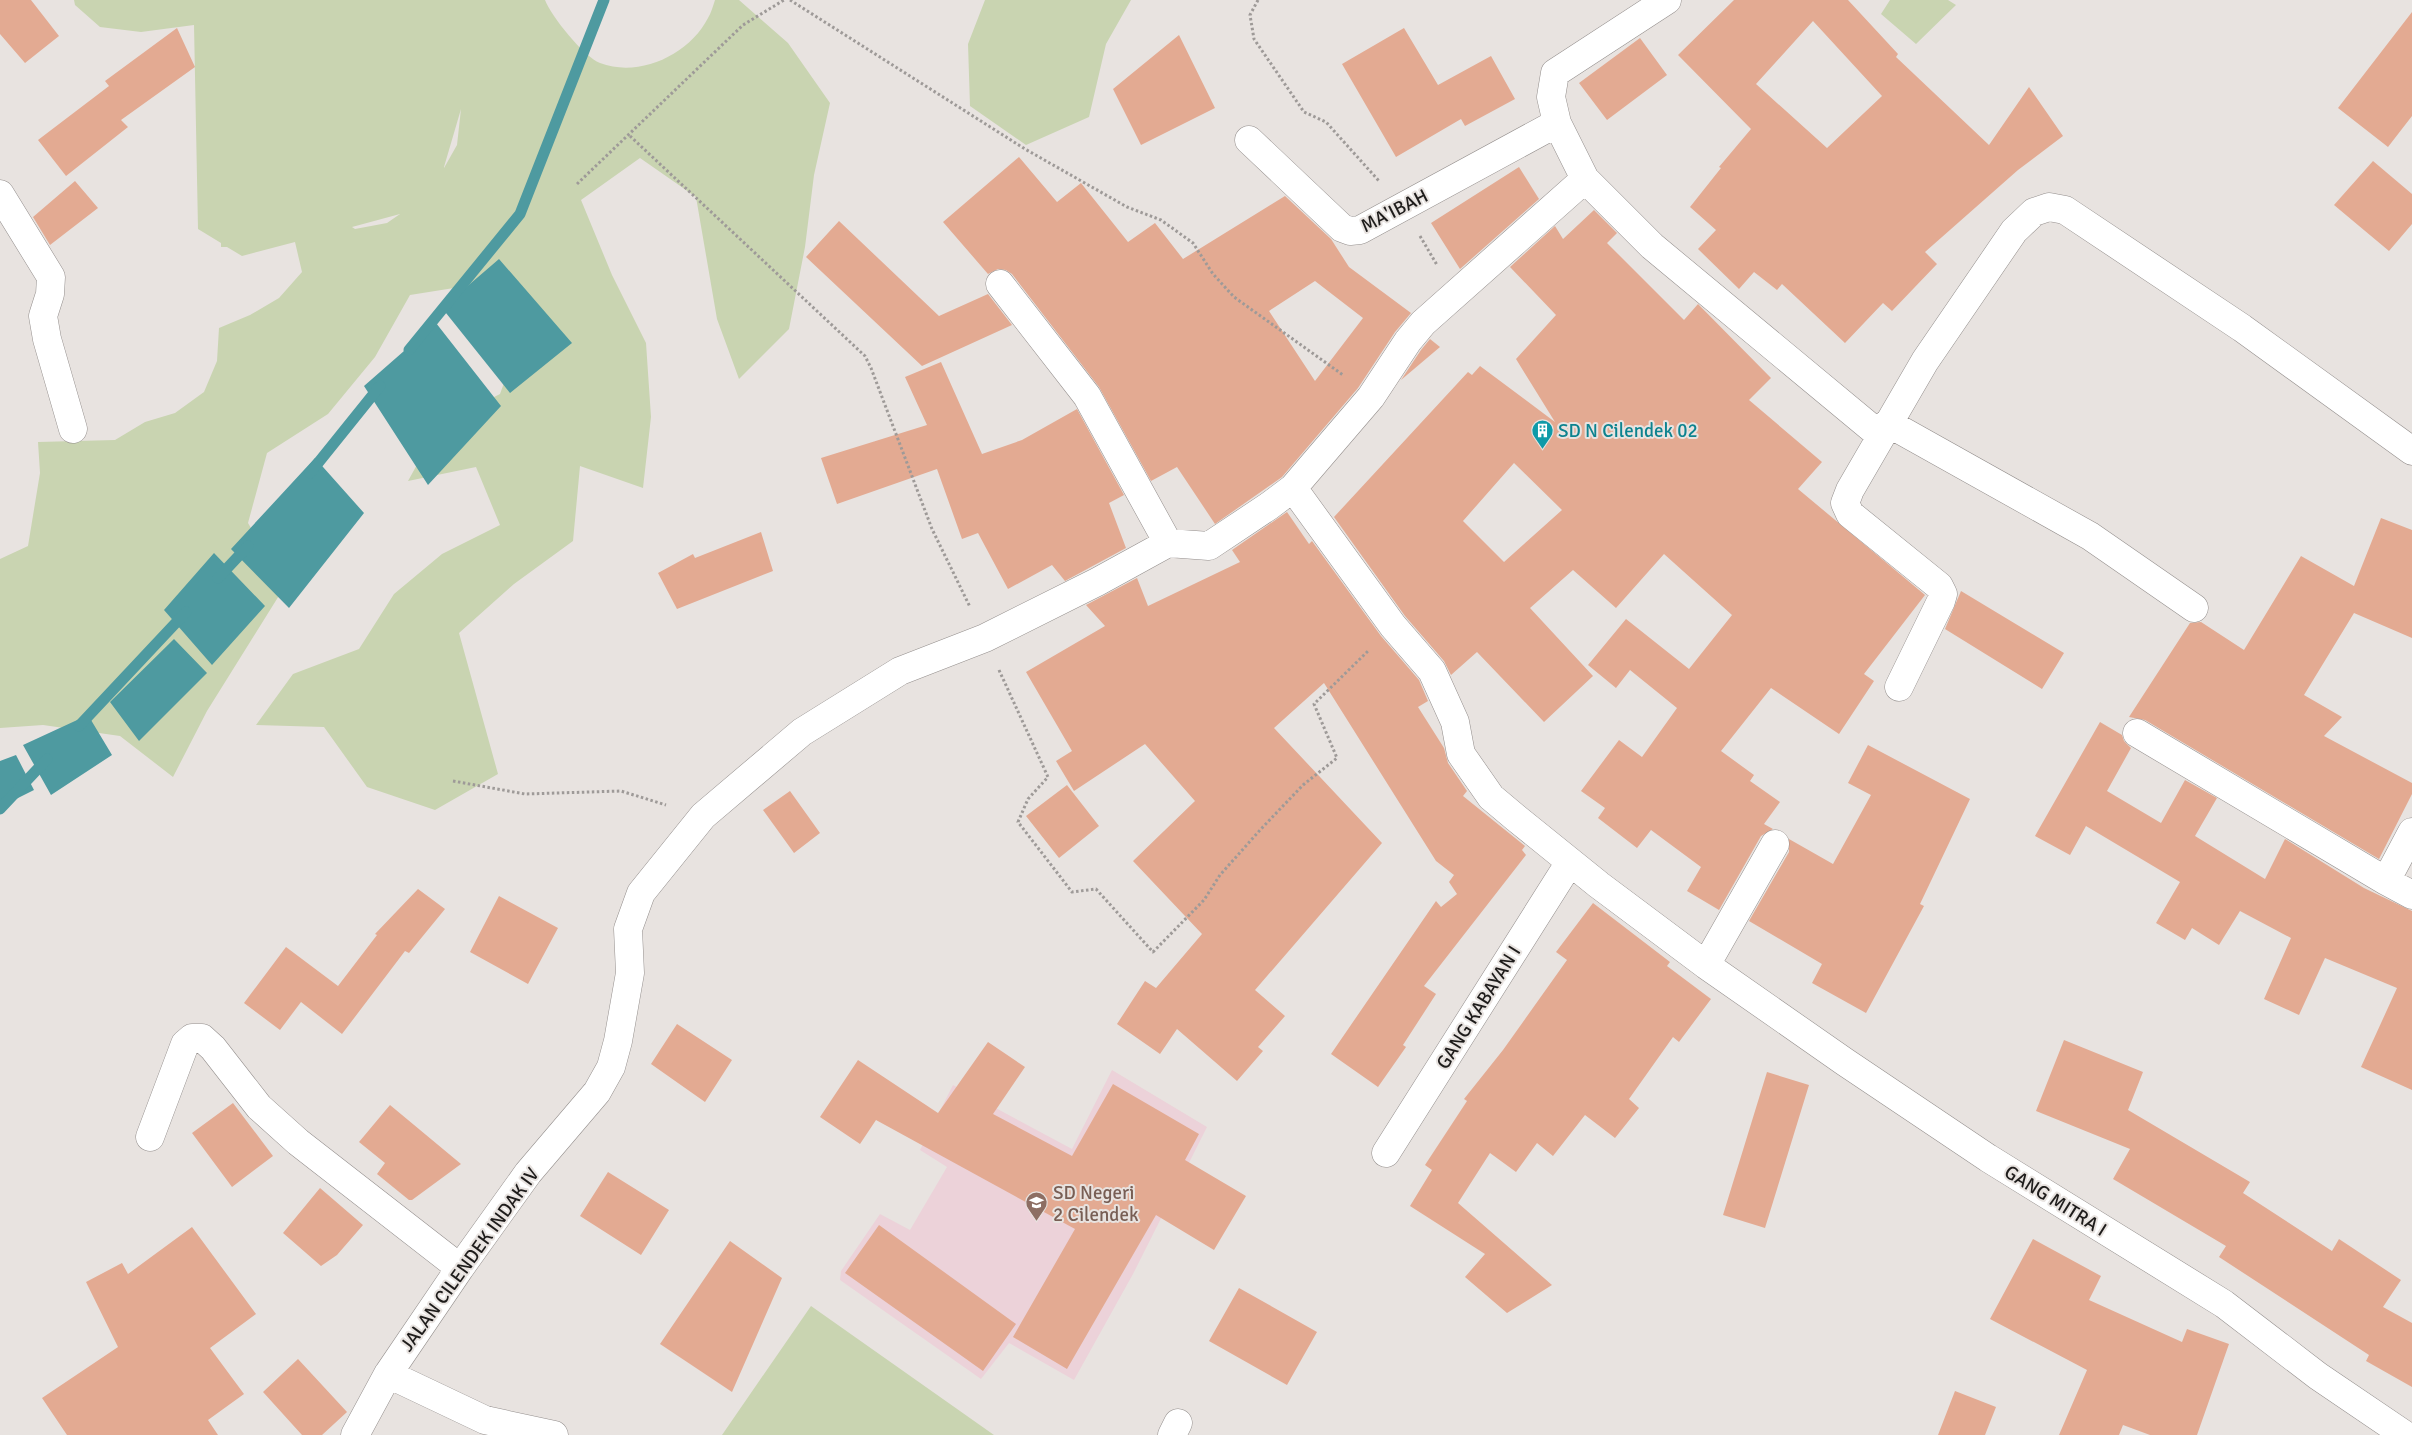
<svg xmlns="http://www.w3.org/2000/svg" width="2412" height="1435" font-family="Signika,sans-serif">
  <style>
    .education { fill: #ecd2d9 }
    .green { fill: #c9d4b1; fill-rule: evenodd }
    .water { fill: #4e9aa0 }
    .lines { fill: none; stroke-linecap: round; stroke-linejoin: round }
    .stream { stroke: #4e9aa0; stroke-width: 11 }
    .building { fill: #e3aa92; fill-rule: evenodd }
    .minor-casing { stroke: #948f8d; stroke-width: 29 }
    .path { stroke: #9e9a98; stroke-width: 3; stroke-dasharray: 2.5 2.5; stroke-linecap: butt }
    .minor { stroke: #fff; stroke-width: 28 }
    .labels { text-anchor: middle; stroke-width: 4; stroke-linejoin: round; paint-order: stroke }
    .street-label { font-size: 19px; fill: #1e1c1b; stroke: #e8e3e0 }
    .culture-label { font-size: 19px; fill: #0d838f; stroke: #e8e3e0; text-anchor: start }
    .education-label { font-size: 19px; fill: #785e54; stroke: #e8e3e0; text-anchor: start }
  </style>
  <rect width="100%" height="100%" fill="#e8e3e0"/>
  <path class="education" d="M 1112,1070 L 1207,1127 L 1133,1274 L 1074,1380 L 1009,1343 L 981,1379 L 840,1280 L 841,1271 L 880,1214 L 910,1230 L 947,1167 L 920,1150 L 953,1085 L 1072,1149 Z"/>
  <path class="green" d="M 74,0 L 545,0 C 551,16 584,57 600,63 C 639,78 689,55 708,18 C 711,13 713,6 715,0 L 739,0 L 788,43 L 830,103 L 814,175 L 805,247 L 789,329 L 739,379 L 717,319 L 696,197 L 640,158 L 581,200 L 612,275 L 646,343 L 651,417 L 643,488 L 580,466 L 573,541 L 514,584 L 459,633 L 498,774 L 435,810 L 367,787 L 324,727 L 256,725 L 293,674 L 359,649 L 394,594 L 442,554 L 500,525 L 476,467 L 408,481 L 439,425 L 500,394 L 521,336 L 479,284 L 410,295 L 375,357 L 328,414 L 267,453 L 248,523 L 285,586 L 207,711 L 173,777 L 120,736 L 43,725 L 0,728 L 0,559 L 28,546 L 40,473 L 38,442 L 115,440 L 145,422 L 175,413 L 204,392 L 217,361 L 219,328 L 250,315 L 279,298 L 302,272 L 295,242 L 242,256 L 227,247 L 221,247 L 221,243 L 198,229 L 194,25 L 141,32 L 100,27 L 75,5 ZM 461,109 L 457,145 L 444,168 L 444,167 ZM 400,214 L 387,223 L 355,229 L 352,227 Z
    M 985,0 L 1131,0 L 1106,44 L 1089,117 L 1026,145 L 970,106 L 968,44 Z
    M 1890,0 L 1948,0 L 1956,5 L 1916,44 L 1881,14 Z
    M 811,1306 L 994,1435 L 722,1435 Z"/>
  <path class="water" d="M 499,259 L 572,343 L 510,393 L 442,308 Z
    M 436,323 L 501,406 L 428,485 L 364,386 Z
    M 315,458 L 364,513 L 289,608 L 231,549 Z
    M 214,553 L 265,606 L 212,665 L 164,610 Z
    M 174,639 L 207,673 L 139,741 L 110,702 Z
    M 88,715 L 112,755 L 51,795 L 23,745 Z
    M 16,755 L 34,790 L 0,807 L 0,761 Z"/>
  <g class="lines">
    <path class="stream" d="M 409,350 L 520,214 L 604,0
      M 310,473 L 380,386
      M 218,578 L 248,546
      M 79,726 L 186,612
      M 0,809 L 47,759"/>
  </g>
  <path class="building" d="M 0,0 L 31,0 L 59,36 L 25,63 L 0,34 Z
    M 1734,0 L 1848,0 L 1898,54 L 1896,57 L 1989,145 L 2029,87 L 2063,136 L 2018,170 L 1925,252 L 1937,264 L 1892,311 L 1883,303 L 1845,343 L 1782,284 L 1777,290 L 1754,272 L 1739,289 L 1698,249 L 1716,230 L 1690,207 L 1721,168 L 1719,167 L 1751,129 L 1678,55 ZM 1813,21 L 1882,96 L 1827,148 L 1756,84 Z
    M 2412,12 L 2412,116 L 2388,147 L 2338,108 Z
    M 177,28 L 195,67 L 121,120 L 128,127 L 66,176 L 38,140 L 109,86 L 105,81 Z
    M 1404,28 L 1438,85 L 1491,56 L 1515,99 L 1465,126 L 1461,119 L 1396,157 L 1342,64 Z
    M 1179,35 L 1215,108 L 1141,145 L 1113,89 Z
    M 1640,38 L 1667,75 L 1607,120 L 1579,83 Z
    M 1019,157 L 1057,202 L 1081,183 L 1128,242 L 1155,223 L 1183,259 L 1285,196 L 1331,239 L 1349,267 L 1411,313 L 1395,332 L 1358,388 L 1282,477 L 1215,524 L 1177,467 L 1151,481 L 1099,387 L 1012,274 L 1006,270 L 998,269 L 988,274 L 943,222 ZM 1315,281 L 1363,318 L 1315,381 L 1269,311 Z
    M 2373,161 L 2412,194 L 2412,224 L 2389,251 L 2334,205 Z
    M 1519,167 L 1539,199 L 1460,269 L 1431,223 Z
    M 75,181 L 98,208 L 50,245 L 33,217 Z
    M 1594,210 L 1617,233 L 1607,243 L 1684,320 L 1698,304 L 1771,378 L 1749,400 L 1822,462 L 1798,489 L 1925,595 L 1864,674 L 1874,681 L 1839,734 L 1771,688 L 1721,751 L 1754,775 L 1750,781 L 1780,802 L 1764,824 L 1773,829 L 1761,836 L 1719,910 L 1687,891 L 1701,867 L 1651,830 L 1637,848 L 1598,818 L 1605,808 L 1581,791 L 1619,740 L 1642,757 L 1677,708 L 1630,670 L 1616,688 L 1588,665 L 1626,619 L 1689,669 L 1732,615 L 1664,554 L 1616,608 L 1573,570 L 1530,608 L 1593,676 L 1544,722 L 1477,652 L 1451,675 L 1444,661 L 1405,616 L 1334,517 L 1468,372 L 1472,375 L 1480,366 L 1555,422 L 1516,359 L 1556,315 L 1510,267 L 1555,226 L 1563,239 ZM 1514,463 L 1562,510 L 1504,562 L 1463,521 Z
    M 839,221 L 939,316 L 988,294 L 1012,325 L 922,366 L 806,257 Z
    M 1430,339 L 1440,347 L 1401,380 L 1421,350 Z
    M 941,362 L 982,454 L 1022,440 L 1077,409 L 1124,495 L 1109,503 L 1126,548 L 1065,581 L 1052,565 L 1008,589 L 978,533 L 962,539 L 937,469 L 837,504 L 821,458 L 927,425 L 905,377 Z
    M 1287,512 L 1309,544 L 1312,541 L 1381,636 L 1419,680 L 1428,701 L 1418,707 L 1444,748 L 1448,763 L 1467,791 L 1463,796 L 1525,846 L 1522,850 L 1526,855 L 1424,986 L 1436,994 L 1403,1045 L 1406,1047 L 1378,1087 L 1331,1054 L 1436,901 L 1441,907 L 1457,894 L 1449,882 L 1454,875 L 1436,861 L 1324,683 L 1274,728 L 1382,843 L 1255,990 L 1285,1016 L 1258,1047 L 1263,1051 L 1237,1081 L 1177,1029 L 1160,1054 L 1117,1024 L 1145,981 L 1156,988 L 1202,934 L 1133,861 L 1195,801 L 1145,744 L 1074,791 L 1056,761 L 1072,751 L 1026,672 L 1105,626 L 1086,605 L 1137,578 L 1148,606 L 1240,562 L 1232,550 Z
    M 2381,518 L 2412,530 L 2412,638 L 2354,613 L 2304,695 L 2342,717 L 2324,736 L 2412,783 L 2412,794 L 2379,859 L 2145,720 L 2129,717 L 2190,623 L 2201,622 L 2244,650 L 2301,556 L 2354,586 Z
    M 761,532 L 773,571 L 677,609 L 658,573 L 693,554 L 695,558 Z
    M 1961,591 L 2064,653 L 2042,689 L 1945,629 Z
    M 2100,722 L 2122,735 L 2124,741 L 2131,748 L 2107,791 L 2161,823 L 2185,780 L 2217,798 L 2195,836 L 2265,879 L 2285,839 L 2364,888 L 2412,911 L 2412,1090 L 2361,1067 L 2397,988 L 2325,958 L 2299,1015 L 2264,999 L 2291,938 L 2240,911 L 2219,945 L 2192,928 L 2185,940 L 2156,923 L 2180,882 L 2086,826 L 2070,855 L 2035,836 Z
    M 1868,745 L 1970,799 L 1920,904 L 1924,906 L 1866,1013 L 1812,983 L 1822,964 L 1749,921 L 1789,852 L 1789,839 L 1833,864 L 1871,795 L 1848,783 Z
    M 1067,785 L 1099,826 L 1059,858 L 1026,816 Z
    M 790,791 L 820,833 L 794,853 L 763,810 Z
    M 418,889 L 445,909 L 409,953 L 405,951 L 342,1034 L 301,1002 L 280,1030 L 244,1003 L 286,947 L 338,986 L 377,935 L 375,934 Z
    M 499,896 L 558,928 L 528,984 L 470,952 Z
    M 1593,903 L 1670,962 L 1667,966 L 1711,999 L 1679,1042 L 1673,1037 L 1629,1099 L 1639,1108 L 1615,1138 L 1585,1115 L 1553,1156 L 1537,1143 L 1516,1172 L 1490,1153 L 1458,1203 L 1552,1285 L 1507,1313 L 1465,1277 L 1485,1254 L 1410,1206 L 1432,1170 L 1425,1165 L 1467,1101 L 1464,1099 L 1503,1050 L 1567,960 L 1556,952 Z
    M 677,1024 L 732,1060 L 705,1102 L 651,1064 Z
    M 2064,1040 L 2143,1072 L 2128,1110 L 2250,1182 L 2243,1193 L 2332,1251 L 2339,1239 L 2401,1280 L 2383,1307 L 2412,1323 L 2412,1387 L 2366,1361 L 2369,1355 L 2219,1257 L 2226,1246 L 2113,1179 L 2130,1149 L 2036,1111 Z
    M 988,1042 L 1025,1067 L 993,1114 L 1072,1156 L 1113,1084 L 1199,1134 L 1185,1160 L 1246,1196 L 1214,1250 L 1156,1215 L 1067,1369 L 1013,1337 L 1075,1229 L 876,1120 L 860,1144 L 820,1117 L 858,1060 L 938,1113 Z
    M 1767,1072 L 1809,1085 L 1765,1228 L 1723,1215 Z
    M 233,1103 L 273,1156 L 232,1187 L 192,1133 Z
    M 390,1105 L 461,1164 L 412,1200 L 409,1200 L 377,1174 L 385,1163 L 359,1142 Z
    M 608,1172 L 669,1210 L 641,1255 L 580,1216 Z
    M 320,1188 L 363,1225 L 337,1255 L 321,1266 L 283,1233 Z
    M 879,1225 L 1016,1324 L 983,1371 L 845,1273 Z
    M 192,1227 L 256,1314 L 210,1348 L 244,1394 L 208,1420 L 218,1435 L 67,1435 L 42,1398 L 118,1347 L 86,1282 L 122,1263 L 128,1274 Z
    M 2033,1239 L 2101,1276 L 2089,1300 L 2182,1342 L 2187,1329 L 2229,1344 L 2197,1435 L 2150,1435 L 2123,1425 L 2119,1435 L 2059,1435 L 2087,1370 L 1990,1319 Z
    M 730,1241 L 782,1278 L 732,1392 L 660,1344 Z
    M 1239,1288 L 1317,1332 L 1287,1385 L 1209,1341 Z
    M 298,1359 L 347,1412 L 322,1435 L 302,1435 L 263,1392 Z
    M 1955,1391 L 1996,1407 L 1985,1435 L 1938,1435 Z"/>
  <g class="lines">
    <defs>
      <path id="minor" d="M 1667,0 L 1555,73 L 1551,97 L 1557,123 L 1585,179 L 1652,246 L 1881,436
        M 1249,140 L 1342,228 L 1350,231 L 1360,230 L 1557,123
        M 0,194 L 51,277 L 50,294 L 43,316 L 47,339 L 73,429
        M 1000,284 L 1087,396 L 1168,543
        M 1888,423 L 2090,536 L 2194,608
        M 1293,488 L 1393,626 L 1432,671 L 1455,722 L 1461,754 L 1491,797 L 1516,818 L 1599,885 L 1706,965 L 1845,1062 L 1988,1158 L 2224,1304 L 2318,1376 L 2405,1435
        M 1899,687 L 1941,601 L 1943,594 L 1939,586 L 1850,514 L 1845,503 L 1850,490 L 1925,361 L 2014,231 L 2034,212 L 2049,207 L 2065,210 L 2242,328 L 2412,451
        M 2137,733 L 2386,881 L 2412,895
        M 2386,881 L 2412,832
        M 1706,965 L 1775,844
        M 150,1137 L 185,1044 L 192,1038 L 202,1038 L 213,1048 L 259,1107 L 298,1142 L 460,1268
        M 1386,1153 L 1570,862
        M 388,1374 L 485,1420 L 554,1435
        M 355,1435 L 388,1374 L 460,1268 L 528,1173 L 597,1092 L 611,1067 L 618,1041 L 630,973 L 628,929 L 641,893 L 703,816 L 802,732 L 900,671 L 985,638 L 1097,582 L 1168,543 L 1209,546 L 1269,506 L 1293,488 L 1371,397 L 1408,341 L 1423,323 L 1585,179
        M 1172,1435 L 1178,1423"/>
    </defs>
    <use href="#minor" class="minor-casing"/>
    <path class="path" d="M 790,0 L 1025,149 L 1127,207 L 1161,220 L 1193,243 L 1213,274 L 1234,297 L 1343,375
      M 1258,0 L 1250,15 L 1254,39 L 1304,112 L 1326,122 L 1379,181
      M 630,136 L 865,356 L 871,368 L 932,529 L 970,607
      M 577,184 L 743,25 L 784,0
      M 1420,236 L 1437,265
      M 999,670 L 1048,777 L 1028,799 L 1018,822 L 1072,892 L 1096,889 L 1153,952 L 1204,900 L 1220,875 L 1261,829 L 1303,785 L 1337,758 L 1314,704 L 1368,651
      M 453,781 L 525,794 L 621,791 L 666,805"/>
    <use href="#minor" class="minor"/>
  </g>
  <defs>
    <symbol id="building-pin" viewBox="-11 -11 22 30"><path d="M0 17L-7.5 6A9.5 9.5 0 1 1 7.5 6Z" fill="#0f9aa8" stroke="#e8e3e0"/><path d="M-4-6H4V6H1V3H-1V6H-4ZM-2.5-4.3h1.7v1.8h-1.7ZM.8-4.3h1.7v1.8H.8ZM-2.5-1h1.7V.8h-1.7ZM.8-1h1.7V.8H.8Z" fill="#fff"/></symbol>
    <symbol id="school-pin" viewBox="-11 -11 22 30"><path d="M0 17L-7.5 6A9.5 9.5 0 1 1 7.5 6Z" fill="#8d6e63" stroke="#e8e3e0"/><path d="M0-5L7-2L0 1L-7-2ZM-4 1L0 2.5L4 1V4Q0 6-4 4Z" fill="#fff"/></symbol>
  </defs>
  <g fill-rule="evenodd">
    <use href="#building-pin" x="1530" y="418" width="25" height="34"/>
    <use href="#school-pin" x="1024" y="1190" width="25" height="34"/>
  </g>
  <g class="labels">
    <g class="street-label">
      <text transform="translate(1394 210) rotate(-27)" y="7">MA'IBAH</text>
      <text transform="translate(1478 1007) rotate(-58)" y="7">GANG KABAYAN I</text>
      <text transform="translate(2056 1200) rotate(32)" y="7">GANG MITRA I</text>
      <text transform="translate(469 1259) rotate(-54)" y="7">JALAN CILENDEK INDAK IV</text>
    </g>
    <g class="culture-label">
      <text x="1558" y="437">SD N Cilendek 02</text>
    </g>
    <g class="education-label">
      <text x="1053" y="1199">SD Negeri<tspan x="1053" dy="22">2 Cilendek</tspan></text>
    </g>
  </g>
</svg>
